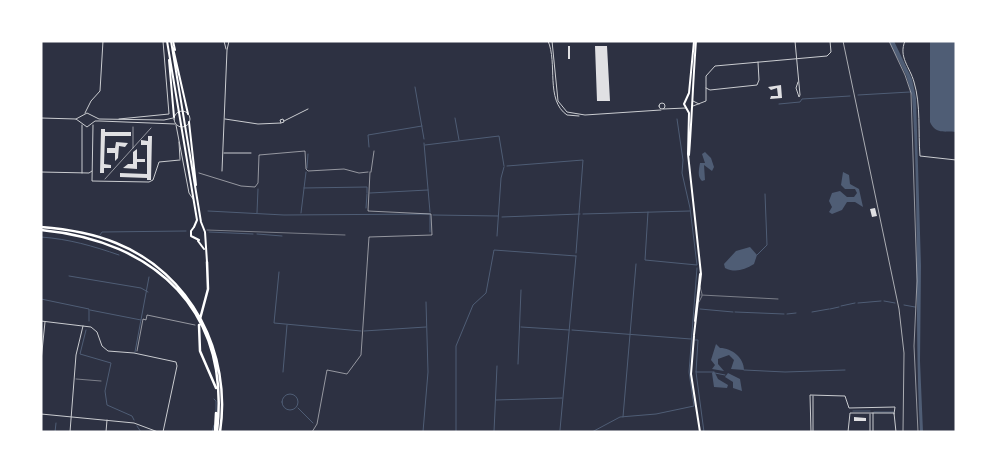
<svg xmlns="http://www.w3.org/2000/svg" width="997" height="473" font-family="'Nunito Sans',sans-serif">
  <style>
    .water { fill: #4f5d75 }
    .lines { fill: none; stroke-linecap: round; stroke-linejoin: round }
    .stream { stroke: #4f5d75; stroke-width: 1 }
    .building { fill: #e0e0e3 }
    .path { stroke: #fff; stroke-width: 0.5 }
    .service { stroke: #caccd0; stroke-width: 0.5 }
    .minor { stroke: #caccd0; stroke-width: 1 }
    .tertiary { stroke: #caccd0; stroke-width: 1 }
    .secondary { stroke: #fff; stroke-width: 2 }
    .primary { stroke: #fff; stroke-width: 2 }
    .trunk { stroke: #fff; stroke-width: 2.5 }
    .rail { stroke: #abadb3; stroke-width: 1 }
  </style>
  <rect width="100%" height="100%" fill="#2d3142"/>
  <path class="water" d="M 889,41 L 894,41 L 912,79 L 916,98 L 921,266 L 920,361 L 923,432 L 920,432 C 914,320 920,208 912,96 L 906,75 Z
    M 930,41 L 956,41 L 956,132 C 945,131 935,134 930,122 Z
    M 705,152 L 711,158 L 714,167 L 712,171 L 704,165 L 705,180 L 702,181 C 697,177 699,169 700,163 L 705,163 L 702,154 Z
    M 843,172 L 849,175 L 850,184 L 859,189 L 863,207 L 855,202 L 847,202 L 842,210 L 832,214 L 829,212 L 832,207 L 829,201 L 832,193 L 840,191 L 847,197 L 854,197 L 857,193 L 855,189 L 845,189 L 841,185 Z
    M 750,247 L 757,255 L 754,264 C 744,270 735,273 725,268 L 724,264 L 736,251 Z
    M 716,344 L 720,348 C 732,348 744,358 744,370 L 731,369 L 734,360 L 729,355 L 718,359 L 718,364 L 724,371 L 712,369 L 715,365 L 711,360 Z
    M 714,371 L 718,379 L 728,385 L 727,388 L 714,387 L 712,373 Z
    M 728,373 L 740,379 L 742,391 L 733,388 L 733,382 L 725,377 Z"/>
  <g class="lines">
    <path class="stream" d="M 415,87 L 424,139
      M 858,95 L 910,92
      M 779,104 L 800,102 L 802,99 L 850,96
      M 455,118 L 459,140
      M 424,143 L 430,212
      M 425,145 L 499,136 L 504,166
      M 369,147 L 368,135 L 422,126
      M 507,166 L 583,160 L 576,253
      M 307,168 L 308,154
      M 304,188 L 367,187 L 367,193
      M 370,193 L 428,190
      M 366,208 L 367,194
      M 208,211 L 284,215 L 430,214
      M 648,212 L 645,260 L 697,265 L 690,208 L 682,173 L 683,160 L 677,119
      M 257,213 L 258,189
      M 301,213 L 306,172
      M 583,214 L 690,211
      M 430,215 L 430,232
      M 433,215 L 498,216
      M 502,217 L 580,214
      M 209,232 L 253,234
      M 257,234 L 282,236
      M 100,235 L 102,232 L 186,231
      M 497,236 L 501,178 L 504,167
      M 41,237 C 69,239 93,246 119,255
      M 757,255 L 767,245 L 765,194
      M 279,272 L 274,323 L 361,331
      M 69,276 L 141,288 L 148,292
      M 41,299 L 89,309 L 89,321
      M 884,301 L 895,303
      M 858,303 L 881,301
      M 904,305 L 915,307
      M 841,306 L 855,303
      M 700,309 L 733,312
      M 830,309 L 839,307
      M 90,310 L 141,320
      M 735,312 L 784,314
      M 812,312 L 829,309
      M 787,314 L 796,313
      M 521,327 L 569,330
      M 86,330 L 80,354 L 111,363 L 105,391 L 107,405 L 132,416 L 134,420
      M 572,330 L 691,339
      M 364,331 L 426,327
      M 695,340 L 698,340 L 696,372 L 713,372
      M 135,352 L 149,277
      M 518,364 L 521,290
      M 744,370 L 785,372 L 845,370
      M 283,372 L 287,325
      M 696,372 L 704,432
      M 715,373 L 725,375
      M282 402a8 8 0 1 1 16 0a8 8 0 1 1-16 0Z
      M 214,399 L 216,401 L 216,411
      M 496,400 L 562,398
      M 298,408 L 313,423
      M 853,411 L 870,411
      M 874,412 L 893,412
      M 623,417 L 636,264
      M 137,426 L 141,432
      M 560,430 L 576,256
      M 55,432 L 56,423
      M 212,432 L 214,425
      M 423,432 L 428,372 L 426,302
      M 456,432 L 456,346 L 473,305 L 486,293 L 494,250 L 576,256
      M 494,432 L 497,366
      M 592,432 L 620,417 L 656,414 L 694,406 L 689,372 L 697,268"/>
  </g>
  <path class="building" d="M 568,46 L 570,46 L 570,59 L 568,59 Z
    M 595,46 L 607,46 L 610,101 L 597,101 Z
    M 781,85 L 782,98 L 770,99 L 771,96 L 778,96 L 777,88 L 771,90 L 768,87 Z
    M 101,129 L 105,129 L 105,132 L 131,132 L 131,136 L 105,136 L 104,164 L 111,165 L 111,168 L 104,168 L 104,173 L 100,173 Z
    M 148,136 L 152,136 L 151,180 L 147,180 L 147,178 L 120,177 L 120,173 L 147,174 L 147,145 L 141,145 L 141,140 L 148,141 Z
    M 116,142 L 128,143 L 125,147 L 119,146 L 118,158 L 115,161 L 115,153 L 107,153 L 107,148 L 115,148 Z
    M 137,149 L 137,159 L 145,159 L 145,162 L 137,162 L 137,169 L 123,168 L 128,164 L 133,164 L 133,152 Z
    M 875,208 L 877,216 L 872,217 L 870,209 Z
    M 854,417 L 866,418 L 866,421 L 854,421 Z"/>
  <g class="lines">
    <path class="path" d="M 889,41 L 905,75 L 911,93 L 917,281 L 914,346 L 918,432
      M 133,148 L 133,127
      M 371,172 L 374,151
      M 199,173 L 241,186 L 255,187 L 258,183 L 259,155 L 305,151 L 306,169 L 308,171 L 344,169 L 359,173 L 368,172
      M 105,179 L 151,128
      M 137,351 L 143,319 L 146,320 L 147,315 L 195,325
      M 312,432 L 317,424 L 327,370 L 347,374 L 361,355 L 369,237 L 432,235 L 431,214 L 368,211 L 370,172"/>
    <path class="service" d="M 207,230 L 345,235
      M 700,287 L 702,294
      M 701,295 L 778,299
      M 699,302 L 702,296
      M 76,379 L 101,381"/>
    <path class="minor" d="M 224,41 L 226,49
      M 548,41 C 558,63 545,100 567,115 L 579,116
      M 552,41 L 558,101 L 567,112 L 585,115 L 661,110
      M 795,41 L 800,95 L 799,97 L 796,88 L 798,82
      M 905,41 C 898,57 910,67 914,82 C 921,105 918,132 920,156 L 956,160
      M 706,88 L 710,90 L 757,85 L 759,80 L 758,62
      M 693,101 L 699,104
      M659 106a3 3 0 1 1 6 0a3 3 0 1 1-6 0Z
      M 693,106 L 706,101 L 706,76 L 715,66 L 827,56 L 831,52 L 830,41
      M 663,109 L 686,108
      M 85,113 L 91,101 L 100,91 L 103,41
      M 119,119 L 169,114 L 163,41
      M 225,119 L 258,124 L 281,123 L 280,120 L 283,119 L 284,122 L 281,123
      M 284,121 L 308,109
      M 93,125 L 92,181 L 149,182 L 153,180 L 159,162 L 180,160
      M 224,153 L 251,153
      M 222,171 L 227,50 L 229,41
      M 41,172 L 89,173 L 92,171
      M 82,173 L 82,125
      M 41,321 L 91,327 L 97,332 L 102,346 L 108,351 L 134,353 L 176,362 L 177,366 L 163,432
      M 41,361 L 45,322
      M 813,396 L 813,432
      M 41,414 L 134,423 L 158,432
      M 70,432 L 76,355 L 83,326
      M 106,432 L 107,420
      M 811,432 L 810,395 L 845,396 L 849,408 L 895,407 L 894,414
      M 848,432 L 850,413 L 894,413 L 896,432
      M 870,432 L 870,414
      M 873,432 L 873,413"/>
    <path class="tertiary" d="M174 119a8 8 0 1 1 16 0a8 8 0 1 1-16 0Z
      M 41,118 L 76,119 L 87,127 L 95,121 L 100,121 L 175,124
      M 76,119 L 87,113 L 99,119 L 164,120 L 173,118
      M 176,125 L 189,193 L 193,199
      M 179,142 L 180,159"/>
    <path class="secondary" d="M 173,41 L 175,50"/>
    <path class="primary" d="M 167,41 L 197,220 L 194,227
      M 171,41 L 201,222 L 205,232 L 207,262
      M 173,48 L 188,114
      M 169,60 L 174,117
      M 189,122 L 196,185
      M 689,155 C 692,116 693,80 696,41
      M 194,227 L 191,231 L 191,236 L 199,240
      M 198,241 L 204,249
      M 695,321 L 700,274
      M 694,335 L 701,274 L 688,154 L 689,113 L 684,104 L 689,93 L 694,41
      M 694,336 L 691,374 L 700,432"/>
    <path class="trunk" d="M 41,227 C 67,229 92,233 116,243 C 191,273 232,353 220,432
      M 41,230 C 156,241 231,311 217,432
      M 200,319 L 208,289 L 207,262
      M 199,325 L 200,351 L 216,388
      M 215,432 L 216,413"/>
    <path class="rail" d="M 843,41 L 899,309 L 904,353 L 903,432"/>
  </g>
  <rect width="997" height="473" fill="none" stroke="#ffffff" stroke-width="85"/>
</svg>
